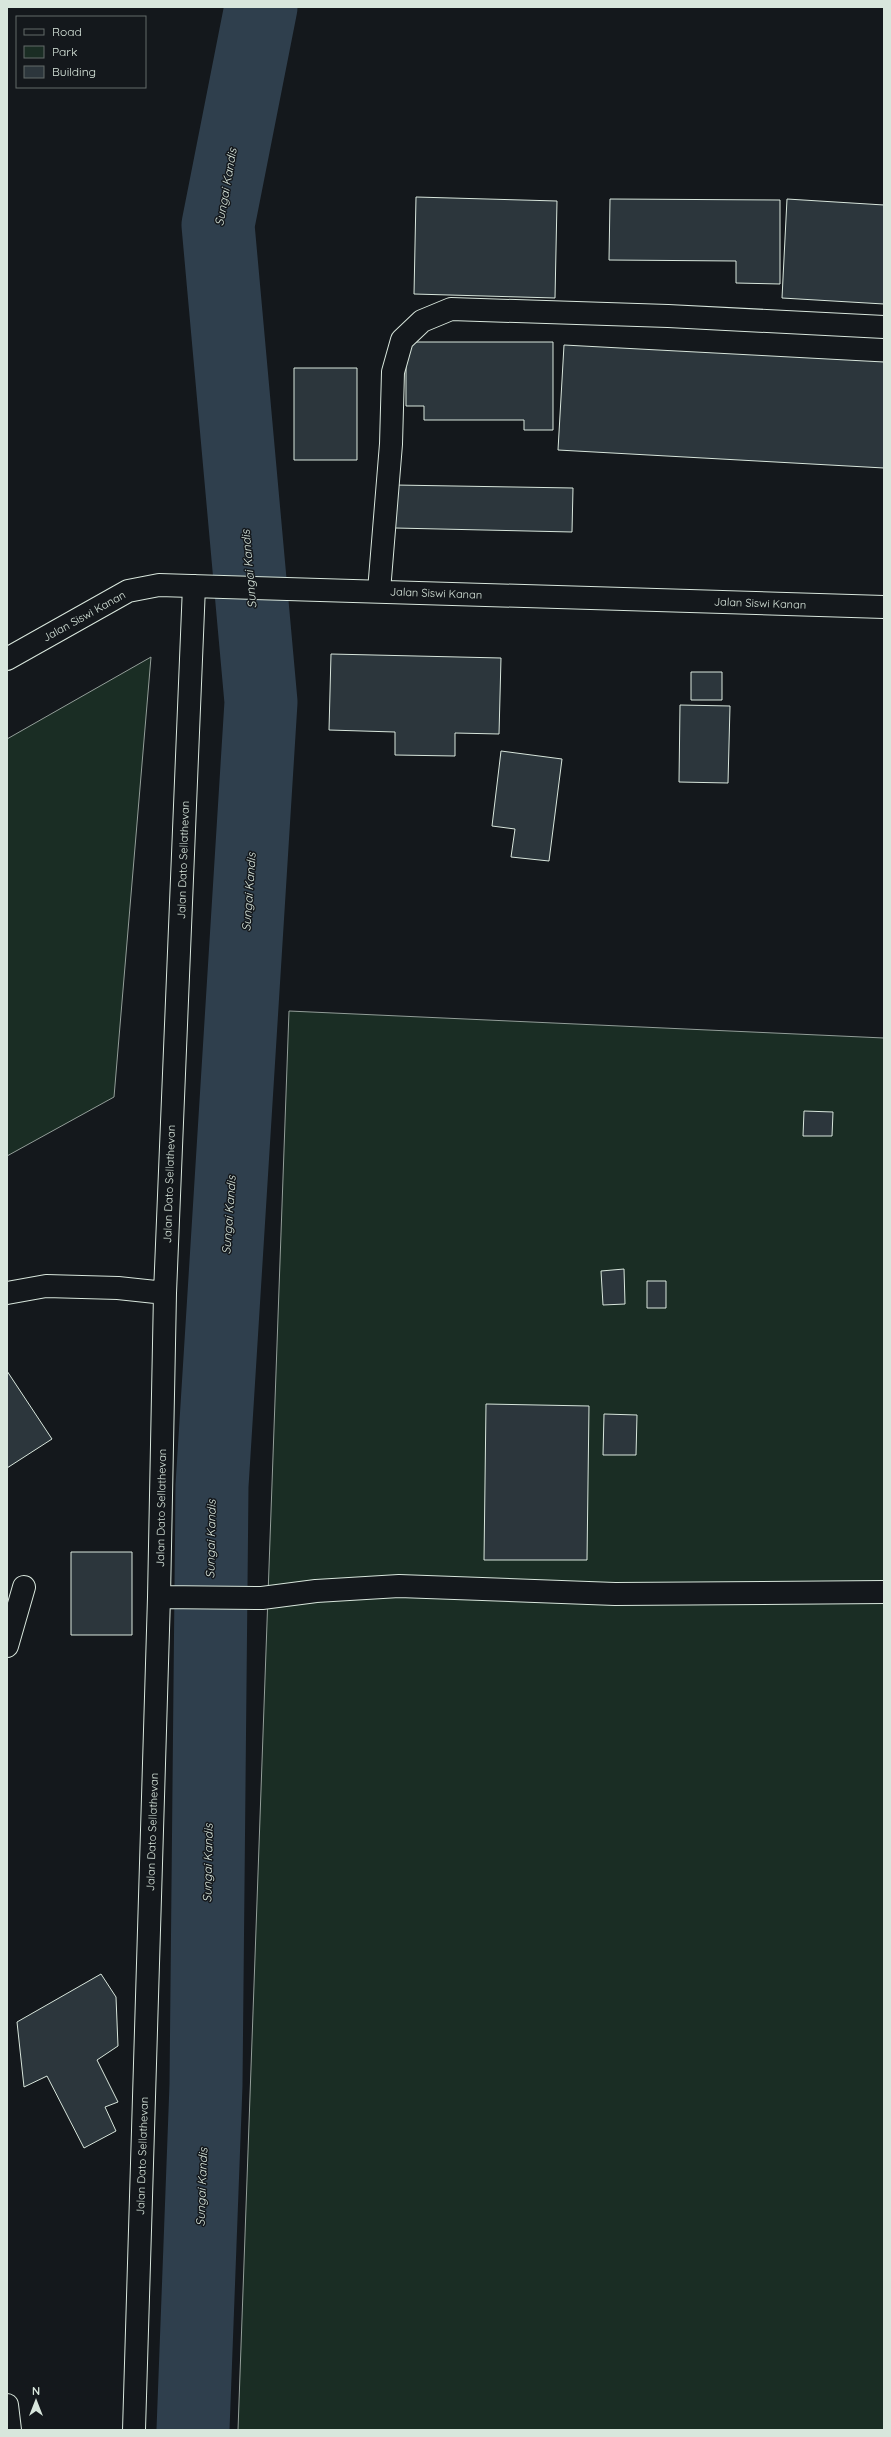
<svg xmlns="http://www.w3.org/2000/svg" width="891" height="2437" font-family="Quicksand,sans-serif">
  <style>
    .green { fill: #1a2d24; stroke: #939e99 }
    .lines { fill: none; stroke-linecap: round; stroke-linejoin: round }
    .river { stroke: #2f3f4d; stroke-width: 73 }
    .building { fill: #2c363c; stroke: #d8e6dc }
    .minor-casing { stroke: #d8e6dc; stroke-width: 24 }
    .minor { stroke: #14181c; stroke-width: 22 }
    .labels { text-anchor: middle; stroke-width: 3; stroke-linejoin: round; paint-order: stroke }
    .street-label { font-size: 11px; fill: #d8e6dc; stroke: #14181c }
    .water-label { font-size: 12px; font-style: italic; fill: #d8e6dc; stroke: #14181c }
  </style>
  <rect width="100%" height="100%" fill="#14181c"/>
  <path class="green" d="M 151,657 L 114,1097 L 7,1156 L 7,739 Z
    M 289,1011 L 884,1038 L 884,2430 L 238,2430 Z"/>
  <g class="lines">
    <path class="river" d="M 193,2430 L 206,2085 L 212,1486 L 261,702 L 218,225 L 261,7"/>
  </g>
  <path class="building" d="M 416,197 L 557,201 L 555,298 L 414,294 Z
    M 610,199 L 780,200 L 780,284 L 736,283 L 736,261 L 609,260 Z
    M 787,199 L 884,205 L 884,304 L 782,298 Z
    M 406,342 L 553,342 L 553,430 L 524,430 L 524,420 L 424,420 L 424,406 L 406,406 Z
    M 564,345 L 884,362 L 884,468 L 558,450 Z
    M 294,368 L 357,368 L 357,460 L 294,460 Z
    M 395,485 L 573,488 L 572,532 L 395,528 Z
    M 331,654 L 501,658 L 499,734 L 455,733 L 455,756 L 395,755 L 395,732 L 329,730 Z
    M 691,672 L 722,672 L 722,700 L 691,700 Z
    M 680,705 L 730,706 L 728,783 L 679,782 Z
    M 501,751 L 562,759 L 549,861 L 511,857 L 515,829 L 492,826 Z
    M 804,1111 L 833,1112 L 832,1136 L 803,1136 Z
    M 624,1269 L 625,1304 L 603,1305 L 601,1271 Z
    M 647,1281 L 666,1281 L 666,1308 L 647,1308 Z
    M 7,1371 L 52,1439 L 7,1468 Z
    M 486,1404 L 589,1406 L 587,1560 L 484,1560 Z
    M 604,1414 L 637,1415 L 636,1455 L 603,1455 Z
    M 71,1552 L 132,1552 L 132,1635 L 71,1635 Z
    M 101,1974 L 116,1997 L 118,2046 L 97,2060 L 118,2102 L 105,2107 L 116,2131 L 84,2148 L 47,2076 L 24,2087 L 17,2022 Z"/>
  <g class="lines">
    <defs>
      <path id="minor" d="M 379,591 L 391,444 L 393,372 L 402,340 L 422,321 L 451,309 L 668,316 L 884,327
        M 7,659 L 128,591 L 159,585 L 884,607
        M 7,1293 L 46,1286 L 118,1288 L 165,1293
        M 159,1597 L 262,1598 L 316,1591 L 399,1586 L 615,1594 L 884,1592
        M 7,1646 L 24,1587
        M 7,2405 L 10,2430
        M 134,2430 L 159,1597 L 165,1293 L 194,586"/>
    </defs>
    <use href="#minor" class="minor-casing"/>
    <use href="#minor" class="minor"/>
  </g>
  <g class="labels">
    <g class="street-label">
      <text transform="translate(436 593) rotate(2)" y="4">Jalan Siswi Kanan</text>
      <text transform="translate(760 603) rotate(2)" y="4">Jalan Siswi Kanan</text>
      <text transform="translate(84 616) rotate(-29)" y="4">Jalan Siswi Kanan</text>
      <text transform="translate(183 860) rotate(-88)" y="4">Jalan Dato Sellathevan</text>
      <text transform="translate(169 1184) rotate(-88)" y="4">Jalan Dato Sellathevan</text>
      <text transform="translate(161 1508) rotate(-89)" y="4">Jalan Dato Sellathevan</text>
      <text transform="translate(152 1832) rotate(-88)" y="4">Jalan Dato Sellathevan</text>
      <text transform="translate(142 2156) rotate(-88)" y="4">Jalan Dato Sellathevan</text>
    </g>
    <g class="water-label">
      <text transform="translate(226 187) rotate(-80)" y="4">Sungai Kandis</text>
      <text transform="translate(249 569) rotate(-95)" y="4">Sungai Kandis</text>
      <text transform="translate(249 892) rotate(-86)" y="4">Sungai Kandis</text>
      <text transform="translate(229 1215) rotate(-86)" y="4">Sungai Kandis</text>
      <text transform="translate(211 1539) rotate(-89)" y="4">Sungai Kandis</text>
      <text transform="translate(208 1863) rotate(-89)" y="4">Sungai Kandis</text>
      <text transform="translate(202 2187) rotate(-88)" y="4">Sungai Kandis</text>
    </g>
  </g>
  <rect width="891" height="2437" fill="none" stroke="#d8e6dc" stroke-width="16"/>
  <rect x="16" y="16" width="130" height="72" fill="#14181c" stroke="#626a69"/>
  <rect x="24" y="29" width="20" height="6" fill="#14181c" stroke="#626a69"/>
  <text x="52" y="36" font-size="12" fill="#d8e6dc">Road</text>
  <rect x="24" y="46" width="20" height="12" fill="#1a2d24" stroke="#626a69"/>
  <text x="52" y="56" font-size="12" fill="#d8e6dc">Park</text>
  <rect x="24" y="66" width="20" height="12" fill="#2c363c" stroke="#626a69"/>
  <text x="52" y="76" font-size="12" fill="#d8e6dc">Building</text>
  <g transform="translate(36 2401)" stroke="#14181c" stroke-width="3" paint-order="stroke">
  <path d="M0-3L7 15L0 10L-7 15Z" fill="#d8e6dc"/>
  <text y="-6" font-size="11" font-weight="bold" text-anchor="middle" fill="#d8e6dc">N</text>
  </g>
</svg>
